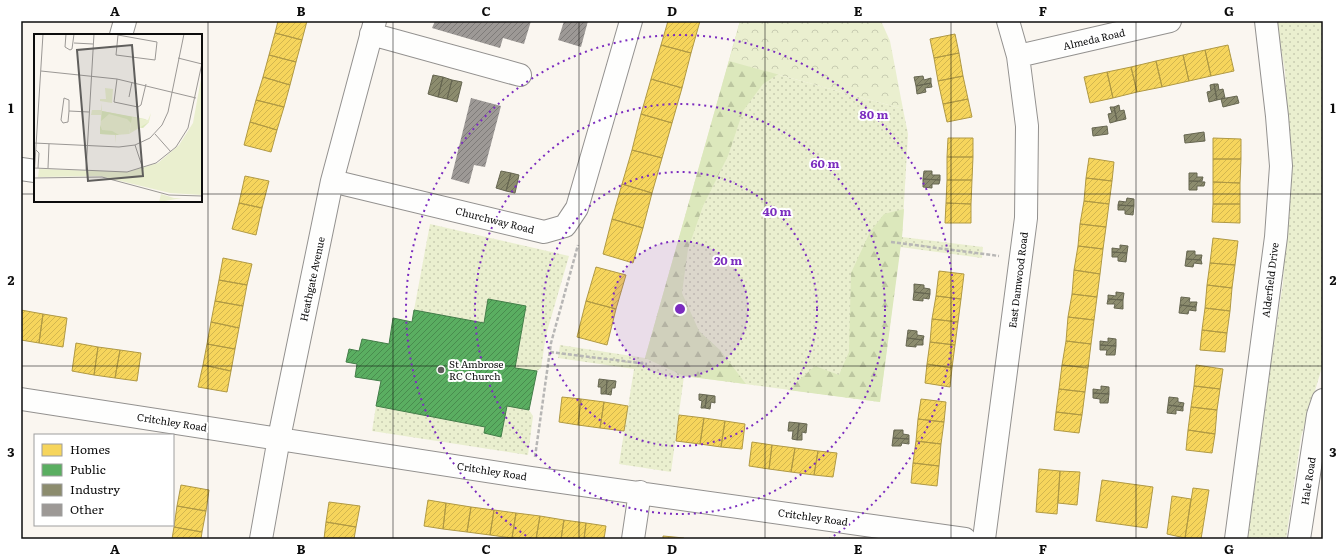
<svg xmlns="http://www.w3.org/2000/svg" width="1344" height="560" font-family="Literata,serif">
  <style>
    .grass { fill: url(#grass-dots) }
    .forest { fill: url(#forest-firs) }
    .park { fill: url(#park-crowns) }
    .homes { fill: url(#homes-hatch); stroke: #b09944 }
    .public { fill: url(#public-hatch); stroke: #437d48 }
    .industry { fill: url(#industry-hatch); stroke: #666651 }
    .building { fill: url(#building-hatch) }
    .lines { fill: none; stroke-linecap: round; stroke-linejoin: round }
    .minor-casing { stroke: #93918f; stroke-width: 24 }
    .path { stroke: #b7b6b5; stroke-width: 2.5; stroke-dasharray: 4 2; stroke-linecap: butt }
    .minor { stroke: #fefefd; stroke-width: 22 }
    .grid { fill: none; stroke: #0c0c0c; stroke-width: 1; stroke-opacity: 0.55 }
    .ring { fill: none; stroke: #7b2cbf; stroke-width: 2; stroke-dasharray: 2 4 }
    .poi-dot { fill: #5f5e5c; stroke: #fff; stroke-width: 1.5 }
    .labels { text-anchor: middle; stroke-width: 4; stroke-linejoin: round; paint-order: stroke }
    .street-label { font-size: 10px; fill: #0c0c0c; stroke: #fff }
    .poi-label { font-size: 10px; fill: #0c0c0c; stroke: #fff; text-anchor: start }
    .inset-road { fill: none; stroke: #9b9895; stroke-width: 1 }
    .view { fill: #5f5e5c; fill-opacity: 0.15; stroke: #5f5e5c; stroke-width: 2 }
    .inset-edge { fill: none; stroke: #0c0c0c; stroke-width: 2 }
    .centre { fill: #7b2cbf; stroke: #fff; stroke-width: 2 }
    .ring-label { font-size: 12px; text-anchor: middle; font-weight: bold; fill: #7b2cbf; stroke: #fff; stroke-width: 4; stroke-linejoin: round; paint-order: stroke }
    .neatline { fill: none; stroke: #0c0c0c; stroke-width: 1.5 }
    .grid-label { font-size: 13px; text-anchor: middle; font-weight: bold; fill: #0c0c0c }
  </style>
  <defs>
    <pattern id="grass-dots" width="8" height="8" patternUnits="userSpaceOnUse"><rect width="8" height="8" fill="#eaefcf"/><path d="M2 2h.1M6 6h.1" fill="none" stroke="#c8ccb1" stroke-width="1.8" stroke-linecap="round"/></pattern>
    <pattern id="forest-firs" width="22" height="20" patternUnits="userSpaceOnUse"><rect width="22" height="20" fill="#dce8bc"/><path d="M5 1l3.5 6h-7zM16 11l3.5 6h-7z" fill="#bcc6a0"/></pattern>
    <pattern id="park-crowns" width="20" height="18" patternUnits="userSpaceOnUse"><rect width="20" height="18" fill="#eaefcf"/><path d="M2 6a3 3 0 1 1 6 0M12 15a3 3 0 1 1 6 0" fill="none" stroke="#c8ccb1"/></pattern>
    <pattern id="homes-hatch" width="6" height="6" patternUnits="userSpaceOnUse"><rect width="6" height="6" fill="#f6d55c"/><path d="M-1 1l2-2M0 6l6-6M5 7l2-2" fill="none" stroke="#d2b64f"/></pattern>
    <pattern id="public-hatch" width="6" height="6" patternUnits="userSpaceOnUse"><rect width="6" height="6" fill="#5aae61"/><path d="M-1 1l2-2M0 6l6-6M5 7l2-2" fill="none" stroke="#498c4e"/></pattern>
    <pattern id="industry-hatch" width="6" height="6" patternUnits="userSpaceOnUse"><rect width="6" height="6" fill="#8c8c6e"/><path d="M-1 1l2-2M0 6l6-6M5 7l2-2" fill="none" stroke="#717159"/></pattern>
    <pattern id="building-hatch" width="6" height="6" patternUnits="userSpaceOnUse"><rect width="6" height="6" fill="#9d9996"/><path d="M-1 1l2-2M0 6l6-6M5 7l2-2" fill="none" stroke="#7e7b79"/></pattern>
  </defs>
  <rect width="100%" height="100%" fill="#faf6f0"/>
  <path class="grass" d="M 1276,21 L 1323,21 L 1323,364 L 1301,437 L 1286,539 L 1245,539 L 1257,452 L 1283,283 L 1289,154 L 1285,71 Z
    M 729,61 L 903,109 L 908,134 L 902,237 L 983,247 L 982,258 L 900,247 L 880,402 L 684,376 L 671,472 L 619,464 L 634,369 L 558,358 L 560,345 L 645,358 Z
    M 430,224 L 569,256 L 546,335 L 541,368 L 537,371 L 515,368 L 488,299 L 484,323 L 414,310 Z
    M 376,406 L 485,427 L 484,433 L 501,437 L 507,406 L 529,410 L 533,416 L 528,455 L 372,431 Z"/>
  <path class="forest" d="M 740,21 L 881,21 L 805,57 L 763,84 L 743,111 L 728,156 L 703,206 L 688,249 L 682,293 L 699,331 L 720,350 L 746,384 L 684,376 L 645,358 Z
    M 904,209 L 902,237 L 880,402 L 788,390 L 815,366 L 839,375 L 849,352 L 851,273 L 870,232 L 884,214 Z"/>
  <path class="park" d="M 740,21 L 881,21 L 890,41 L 903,109 L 729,61 Z"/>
  <path class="homes" d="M 278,21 L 307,21 L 302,40 L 275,33 Z
    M 668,21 L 700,21 L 691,53 L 661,45 Z
    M 275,33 L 302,40 L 296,62 L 269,55 Z
    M 955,34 L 959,53 L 934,58 L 930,39 Z
    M 661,45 L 691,53 L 682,88 L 651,79 Z
    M 1228,45 L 1234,71 L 1211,76 L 1205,50 Z
    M 1205,50 L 1211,76 L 1189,81 L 1183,55 Z
    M 959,53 L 963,76 L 938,81 L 934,58 Z
    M 269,55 L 296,62 L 290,85 L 263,77 Z
    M 1183,55 L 1189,81 L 1162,87 L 1156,61 Z
    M 1156,61 L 1162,87 L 1137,92 L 1131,67 Z
    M 1131,67 L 1137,92 L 1113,98 L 1107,72 Z
    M 1107,72 L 1113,98 L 1090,103 L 1084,77 Z
    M 963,76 L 968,99 L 943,104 L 938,81 Z
    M 263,77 L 290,85 L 284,107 L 256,100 Z
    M 651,79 L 682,88 L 672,123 L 641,114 Z
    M 968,99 L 972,117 L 947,122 L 943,104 Z
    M 256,100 L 284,107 L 277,130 L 250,122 Z
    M 641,114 L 672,123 L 662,158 L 632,150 Z
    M 250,122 L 277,130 L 271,152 L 244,145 Z
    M 948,138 L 973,138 L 973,157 L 947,157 Z
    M 1213,138 L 1241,139 L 1241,159 L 1213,159 Z
    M 632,150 L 662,158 L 652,193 L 622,184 Z
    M 947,157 L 973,157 L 972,180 L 947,180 Z
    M 1089,158 L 1114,162 L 1112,181 L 1086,178 Z
    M 1213,159 L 1241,159 L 1240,183 L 1213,182 Z
    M 245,176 L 269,181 L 262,208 L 239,203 Z
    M 1086,178 L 1112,181 L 1109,204 L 1084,201 Z
    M 947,180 L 972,180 L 971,204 L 946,203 Z
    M 1213,182 L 1240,183 L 1240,204 L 1213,204 Z
    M 622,184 L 652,193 L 643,228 L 612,219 Z
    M 1084,201 L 1109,204 L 1106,227 L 1080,224 Z
    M 239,203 L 262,208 L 256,235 L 232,229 Z
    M 946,203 L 971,204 L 971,223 L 945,223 Z
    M 1213,204 L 1240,204 L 1240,223 L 1212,222 Z
    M 612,219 L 643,228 L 633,263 L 603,254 Z
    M 1080,224 L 1106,227 L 1103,249 L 1078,246 Z
    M 1213,238 L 1238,241 L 1235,265 L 1210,263 Z
    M 1078,246 L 1103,249 L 1100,274 L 1074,270 Z
    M 223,258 L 252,264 L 247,285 L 219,280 Z
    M 1210,263 L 1235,265 L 1232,288 L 1207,285 Z
    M 596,267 L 626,275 L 616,309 L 586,301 Z
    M 1074,270 L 1100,274 L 1097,297 L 1072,294 Z
    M 939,271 L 964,274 L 961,299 L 936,296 Z
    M 219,280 L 247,285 L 243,306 L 215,301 Z
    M 1207,285 L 1232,288 L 1230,311 L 1205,308 Z
    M 1072,294 L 1097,297 L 1094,320 L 1068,317 Z
    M 936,296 L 961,299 L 958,322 L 932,319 Z
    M 215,301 L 243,306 L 239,328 L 211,322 Z
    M 586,301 L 616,309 L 607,345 L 577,337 Z
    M 1205,308 L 1230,311 L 1227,333 L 1202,330 Z
    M 21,310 L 43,314 L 39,343 L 21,340 Z
    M 43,314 L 67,318 L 63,347 L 39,343 Z
    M 1068,317 L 1094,320 L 1091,344 L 1066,341 Z
    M 932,319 L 958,322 L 955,345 L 930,342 Z
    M 211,322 L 239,328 L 235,349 L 207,344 Z
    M 1202,330 L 1227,333 L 1225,352 L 1200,350 Z
    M 1066,341 L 1091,344 L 1088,368 L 1062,365 Z
    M 930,342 L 955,345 L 952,368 L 927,364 Z
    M 76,343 L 98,347 L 94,375 L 72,371 Z
    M 207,344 L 235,349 L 231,371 L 203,365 Z
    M 98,347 L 120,350 L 115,378 L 94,375 Z
    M 120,350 L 141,353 L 137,381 L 115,378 Z
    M 927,364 L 952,368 L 950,387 L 925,383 Z
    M 203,365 L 231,371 L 227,392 L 198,387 Z
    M 1062,365 L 1088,368 L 1085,392 L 1059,389 Z
    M 1196,365 L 1223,369 L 1220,389 L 1194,386 Z
    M 1194,386 L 1220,389 L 1217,410 L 1191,407 Z
    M 1059,389 L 1085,392 L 1082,415 L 1056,412 Z
    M 562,397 L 581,399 L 578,425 L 559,422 Z
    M 581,399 L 604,402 L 600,428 L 578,425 Z
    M 921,399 L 946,402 L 944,422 L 918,419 Z
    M 604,402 L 628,406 L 624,431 L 600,428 Z
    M 1191,407 L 1217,410 L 1215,434 L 1188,430 Z
    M 1056,412 L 1082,415 L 1079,433 L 1054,430 Z
    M 679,415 L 704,418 L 700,444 L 676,441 Z
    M 704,418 L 725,421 L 721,447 L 700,444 Z
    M 918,419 L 944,422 L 941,444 L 916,441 Z
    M 725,421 L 745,424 L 742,449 L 721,447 Z
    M 1188,430 L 1215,434 L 1212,453 L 1186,450 Z
    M 916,441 L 941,444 L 939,466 L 913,463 Z
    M 752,442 L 772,445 L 769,469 L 749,466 Z
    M 772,445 L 795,448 L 791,472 L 769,469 Z
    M 795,448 L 818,451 L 814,475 L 791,472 Z
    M 818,451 L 837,453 L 833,477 L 814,475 Z
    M 913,463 L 939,466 L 937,486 L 911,483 Z
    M 1039,469 L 1060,471 L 1057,514 L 1036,512 Z
    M 1060,471 L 1080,472 L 1077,505 L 1058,503 Z
    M 1102,480 L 1153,487 L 1147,528 L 1096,521 Z
    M 181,485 L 209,490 L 206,511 L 177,506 Z
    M 1193,488 L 1209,490 L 1201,539 L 1185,538 Z
    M 1172,496 L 1191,499 L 1185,538 L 1167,534 Z
    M 428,500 L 446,503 L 443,529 L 424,526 Z
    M 329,502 L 360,506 L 356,527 L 326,522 Z
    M 446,503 L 471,507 L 467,532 L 443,529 Z
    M 177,506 L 206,511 L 202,532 L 174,527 Z
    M 471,507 L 494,510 L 490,535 L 467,532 Z
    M 494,510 L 516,513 L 512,538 L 490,535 Z
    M 516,513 L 540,516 L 536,539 L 512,538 Z
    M 540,516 L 564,520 L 561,539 L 536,539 Z
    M 564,520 L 586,523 L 584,539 L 561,539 Z
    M 326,522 L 356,527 L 354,539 L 324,539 Z
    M 586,523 L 606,526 L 604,539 L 584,539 Z
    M 174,527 L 202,532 L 201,539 L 172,539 Z
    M 663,536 L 684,538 L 684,539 L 663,539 Z"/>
  <path class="public" d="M 488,299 L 526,306 L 515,368 L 537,371 L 529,410 L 507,406 L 501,437 L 484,433 L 485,427 L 376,406 L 381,381 L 355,377 L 357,364 L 346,362 L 349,349 L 359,351 L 362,339 L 389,344 L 393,318 L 412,322 L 414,310 L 484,323 Z"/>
  <path class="industry" d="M 433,75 L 443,77 L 438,97 L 428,94 Z
    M 923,76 L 924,80 L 931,78 L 931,83 L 916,86 L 914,77 Z
    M 443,77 L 452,80 L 447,99 L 438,97 Z
    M 452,80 L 462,82 L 457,102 L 447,99 Z
    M 931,83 L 932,87 L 925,88 L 926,92 L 917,94 L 916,86 Z
    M 1214,84 L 1217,100 L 1209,102 L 1207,92 L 1211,91 L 1210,85 Z
    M 1214,84 L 1218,84 L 1219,90 L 1223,89 L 1225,98 L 1217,100 Z
    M 1237,96 L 1239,103 L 1223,107 L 1221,99 Z
    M 1119,105 L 1120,111 L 1124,110 L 1126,119 L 1117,121 L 1114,107 Z
    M 1110,107 L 1114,107 L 1117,121 L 1110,123 L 1108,114 L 1112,113 Z
    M 1107,126 L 1108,134 L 1093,136 L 1092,128 Z
    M 1204,132 L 1205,141 L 1185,143 L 1184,135 Z
    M 501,171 L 511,173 L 506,191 L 496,188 Z
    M 924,171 L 932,171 L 932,175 L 940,175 L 940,180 L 923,179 Z
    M 511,173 L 519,175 L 515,193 L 506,191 Z
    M 1189,173 L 1197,173 L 1197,177 L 1203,177 L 1202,181 L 1189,181 Z
    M 923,179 L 940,180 L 939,184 L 932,184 L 932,188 L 923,187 Z
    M 1189,181 L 1205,182 L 1204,186 L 1197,186 L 1197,190 L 1189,190 Z
    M 1127,198 L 1134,199 L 1134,206 L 1118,205 L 1119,201 L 1126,202 Z
    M 1118,205 L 1134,206 L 1133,215 L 1125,214 L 1125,210 L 1118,210 Z
    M 1120,245 L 1128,246 L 1127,253 L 1112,252 L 1112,248 L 1120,249 Z
    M 1187,251 L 1195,251 L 1195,255 L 1202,255 L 1201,260 L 1186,259 Z
    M 1112,252 L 1127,253 L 1126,262 L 1118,261 L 1118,257 L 1112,257 Z
    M 1186,259 L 1201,260 L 1202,264 L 1194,263 L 1193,267 L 1185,266 Z
    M 914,284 L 924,285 L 924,288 L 930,289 L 930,294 L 914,292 Z
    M 914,292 L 930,294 L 929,299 L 923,298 L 923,301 L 913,300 Z
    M 1116,292 L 1124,293 L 1123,300 L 1108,299 L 1108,295 L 1116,296 Z
    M 1181,297 L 1190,298 L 1189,302 L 1197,302 L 1196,307 L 1180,305 Z
    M 1108,299 L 1123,300 L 1123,309 L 1114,308 L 1115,304 L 1107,304 Z
    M 1180,305 L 1196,307 L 1196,311 L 1189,310 L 1188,314 L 1179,313 Z
    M 908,330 L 917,331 L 917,335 L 924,336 L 923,340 L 907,338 Z
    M 907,338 L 923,340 L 923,345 L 916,345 L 916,347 L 906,346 Z
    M 1108,338 L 1116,339 L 1116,346 L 1100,345 L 1100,341 L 1108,342 Z
    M 1100,345 L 1116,346 L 1115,355 L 1106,355 L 1107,350 L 1100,350 Z
    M 599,379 L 607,380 L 606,394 L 601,394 L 601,387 L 598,387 Z
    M 607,380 L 616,381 L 615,388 L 612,388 L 611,395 L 606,394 Z
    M 1101,386 L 1109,387 L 1109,394 L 1093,393 L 1093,389 L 1101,390 Z
    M 1093,393 L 1109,394 L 1108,403 L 1100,403 L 1100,399 L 1093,398 Z
    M 699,394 L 707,395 L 705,408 L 701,408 L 702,401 L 699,400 Z
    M 707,395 L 715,396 L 715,403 L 711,402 L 710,409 L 705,408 Z
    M 1169,397 L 1178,398 L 1178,402 L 1184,403 L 1183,407 L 1168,405 Z
    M 1168,405 L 1183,407 L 1183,411 L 1176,410 L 1176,414 L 1167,413 Z
    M 789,422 L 799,423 L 797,440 L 792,439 L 793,431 L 788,431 Z
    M 799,423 L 807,424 L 806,433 L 802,432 L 802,440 L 797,440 Z
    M 894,430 L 903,430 L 903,434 L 909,435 L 909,439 L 893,438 Z
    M 893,438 L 909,439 L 909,444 L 902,443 L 901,446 L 892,446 Z"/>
  <path class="building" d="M 435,21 L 531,21 L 524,44 L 503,38 L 500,48 L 432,28 Z
    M 564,21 L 588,21 L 581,47 L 558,40 Z
    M 471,98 L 501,106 L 485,167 L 474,165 L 469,184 L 451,179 Z"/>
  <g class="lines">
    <defs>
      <path id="minor" d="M 371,34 L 520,75
        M 121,35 L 125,21
        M 1018,56 L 1170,21
        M 21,169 L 35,171
        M 332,181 L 544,232 L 565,226 L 577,208 L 631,21
        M 21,399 L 532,478 L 965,539
        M 261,539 L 279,438 L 332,181 L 375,21
        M 633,539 L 640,492
        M 984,539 L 1026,218 L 1027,126 L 1018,56 L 1008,21
        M 1236,539 L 1276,237 L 1281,166 L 1277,116 L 1266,21
        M 1299,539 L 1318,415 L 1323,400"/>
    </defs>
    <use href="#minor" class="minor-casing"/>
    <path class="path" d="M 891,242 L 999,256
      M 550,352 L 647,364
      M 535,457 L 551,343 L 578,245"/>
    <use href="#minor" class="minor"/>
  </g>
  <path class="grid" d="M 208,21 L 208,539M 393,21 L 393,539M 579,21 L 579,539M 765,21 L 765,539M 951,21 L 951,539M 1136,21 L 1136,539M 21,194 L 35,194M 201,194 L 1323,194M 21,366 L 1323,366"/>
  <circle cx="680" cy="309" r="68" fill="#7b2cbf" fill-opacity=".12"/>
  <g class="ring">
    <circle cx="680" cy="309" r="68"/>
    <circle cx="680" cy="309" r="137"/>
    <circle cx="680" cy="309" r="205"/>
    <path d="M531 539A274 274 0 1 1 829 539"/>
  </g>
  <circle class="poi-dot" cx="441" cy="370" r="4"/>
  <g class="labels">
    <g class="street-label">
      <text transform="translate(1094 39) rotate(-13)" y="4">Almeda Road</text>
      <text transform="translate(495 220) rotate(14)" y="4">Churchway Road</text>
      <text transform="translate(312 279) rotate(-78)" y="4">Heathgate Avenue</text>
      <text transform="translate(1018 280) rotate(-83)" y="4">East Damwood Road</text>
      <text transform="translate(1270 280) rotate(-83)" y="4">Alderfield Drive</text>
      <text transform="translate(172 422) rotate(9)" y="4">Critchley Road</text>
      <text transform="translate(492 471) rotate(9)" y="4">Critchley Road</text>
      <text transform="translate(1308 481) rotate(-81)" y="4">Hale Road</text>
      <text transform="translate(813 517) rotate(8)" y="4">Critchley Road</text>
    </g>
    <g class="poi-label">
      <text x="449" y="368">St Ambrose<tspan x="449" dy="12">RC Church</tspan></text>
    </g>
  </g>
  <g transform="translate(34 34)">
    <rect width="168" height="168" fill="#faf6f0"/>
    <path d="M 168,39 L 168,161 L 136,159 L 66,142 L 4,143 L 5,135 L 94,138 L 124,129 L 145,111 L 159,89 ZM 71,54 L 79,55 L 78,69 L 66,67 L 66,65 L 72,65 ZM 67,69 L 68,77 L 98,83 L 95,100 L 82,101 L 82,109 L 81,101 L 66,100 L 67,81 L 57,81 L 58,76 L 67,76 ZM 127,160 L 140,164 L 148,164 L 125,168 Z" fill="#eaefcf"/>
    <path d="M 68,77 L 111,85 L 115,88 L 109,94 L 101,93 L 93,85 L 75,80 L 67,87 ZM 66,91 L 68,96 L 78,97 L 85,101 L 66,100 Z" fill="#dce8bc"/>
    <path d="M 117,79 L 115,88 L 95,100 L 98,83 L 114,86 Z" fill="#eaefcf"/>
    <path class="inset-road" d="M 32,0 L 31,13 L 36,16 L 38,15 L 40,0M 84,1 L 123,8 L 121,26 L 82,21 ZM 40,9 L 59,10M 144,24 L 168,30M 7,37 L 83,45 L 162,64M 83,45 L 80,68 L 104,73 L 107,71 L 112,50M 95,63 L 98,48M 35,77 L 35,66 L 30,64 L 27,86 L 29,89 L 34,88 L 35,77 L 55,78M 121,100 L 137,118M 0,109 L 85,113 L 101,111 L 116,104 L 128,91 L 134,78 L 150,0M 101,111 L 109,135M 2,116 L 5,119 L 4,134M 0,134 L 93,138 L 122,129 L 142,113 L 154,94 L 168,29M 14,134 L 15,110M 52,136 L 60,0M 0,144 L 68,143 L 135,161 L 168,162M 0,144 L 9,0"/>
    <path class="view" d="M 98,11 L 109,142 L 54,147 L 43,16 Z"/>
    <rect width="168" height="168" class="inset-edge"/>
  </g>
  <circle cx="680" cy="309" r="6" class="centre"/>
  <g class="ring-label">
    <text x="874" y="119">80 m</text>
    <text x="825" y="168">60 m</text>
    <text x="777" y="216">40 m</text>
    <text x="728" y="265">20 m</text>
  </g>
  <rect width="1344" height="560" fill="none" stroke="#ffffff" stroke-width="44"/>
  <rect x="34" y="434" width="140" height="92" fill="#ffffff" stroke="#9e9e9e"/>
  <rect x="42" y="444" width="20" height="12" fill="#f6d55c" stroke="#9e9e9e"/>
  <text x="70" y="454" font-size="12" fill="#0c0c0c">Homes</text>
  <rect x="42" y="464" width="20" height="12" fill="#5aae61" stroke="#9e9e9e"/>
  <text x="70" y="474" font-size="12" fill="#0c0c0c">Public</text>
  <rect x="42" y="484" width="20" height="12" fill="#8c8c6e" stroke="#9e9e9e"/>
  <text x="70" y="494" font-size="12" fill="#0c0c0c">Industry</text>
  <rect x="42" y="504" width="20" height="12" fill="#9d9996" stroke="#9e9e9e"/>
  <text x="70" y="514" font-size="12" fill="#0c0c0c">Other</text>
  <rect x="22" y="22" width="1300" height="516" class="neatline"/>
  <g class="grid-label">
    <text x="115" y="16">A</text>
    <text x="301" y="16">B</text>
    <text x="486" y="16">C</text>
    <text x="672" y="16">D</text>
    <text x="858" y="16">E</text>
    <text x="1043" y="16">F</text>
    <text x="1229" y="16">G</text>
    <text x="11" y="113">1</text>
    <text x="1333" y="113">1</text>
    <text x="11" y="285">2</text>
    <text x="1333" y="285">2</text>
    <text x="11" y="457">3</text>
    <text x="1333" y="457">3</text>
    <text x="115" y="554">A</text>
    <text x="301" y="554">B</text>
    <text x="486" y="554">C</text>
    <text x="672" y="554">D</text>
    <text x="858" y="554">E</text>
    <text x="1043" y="554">F</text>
    <text x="1229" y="554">G</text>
  </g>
</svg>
